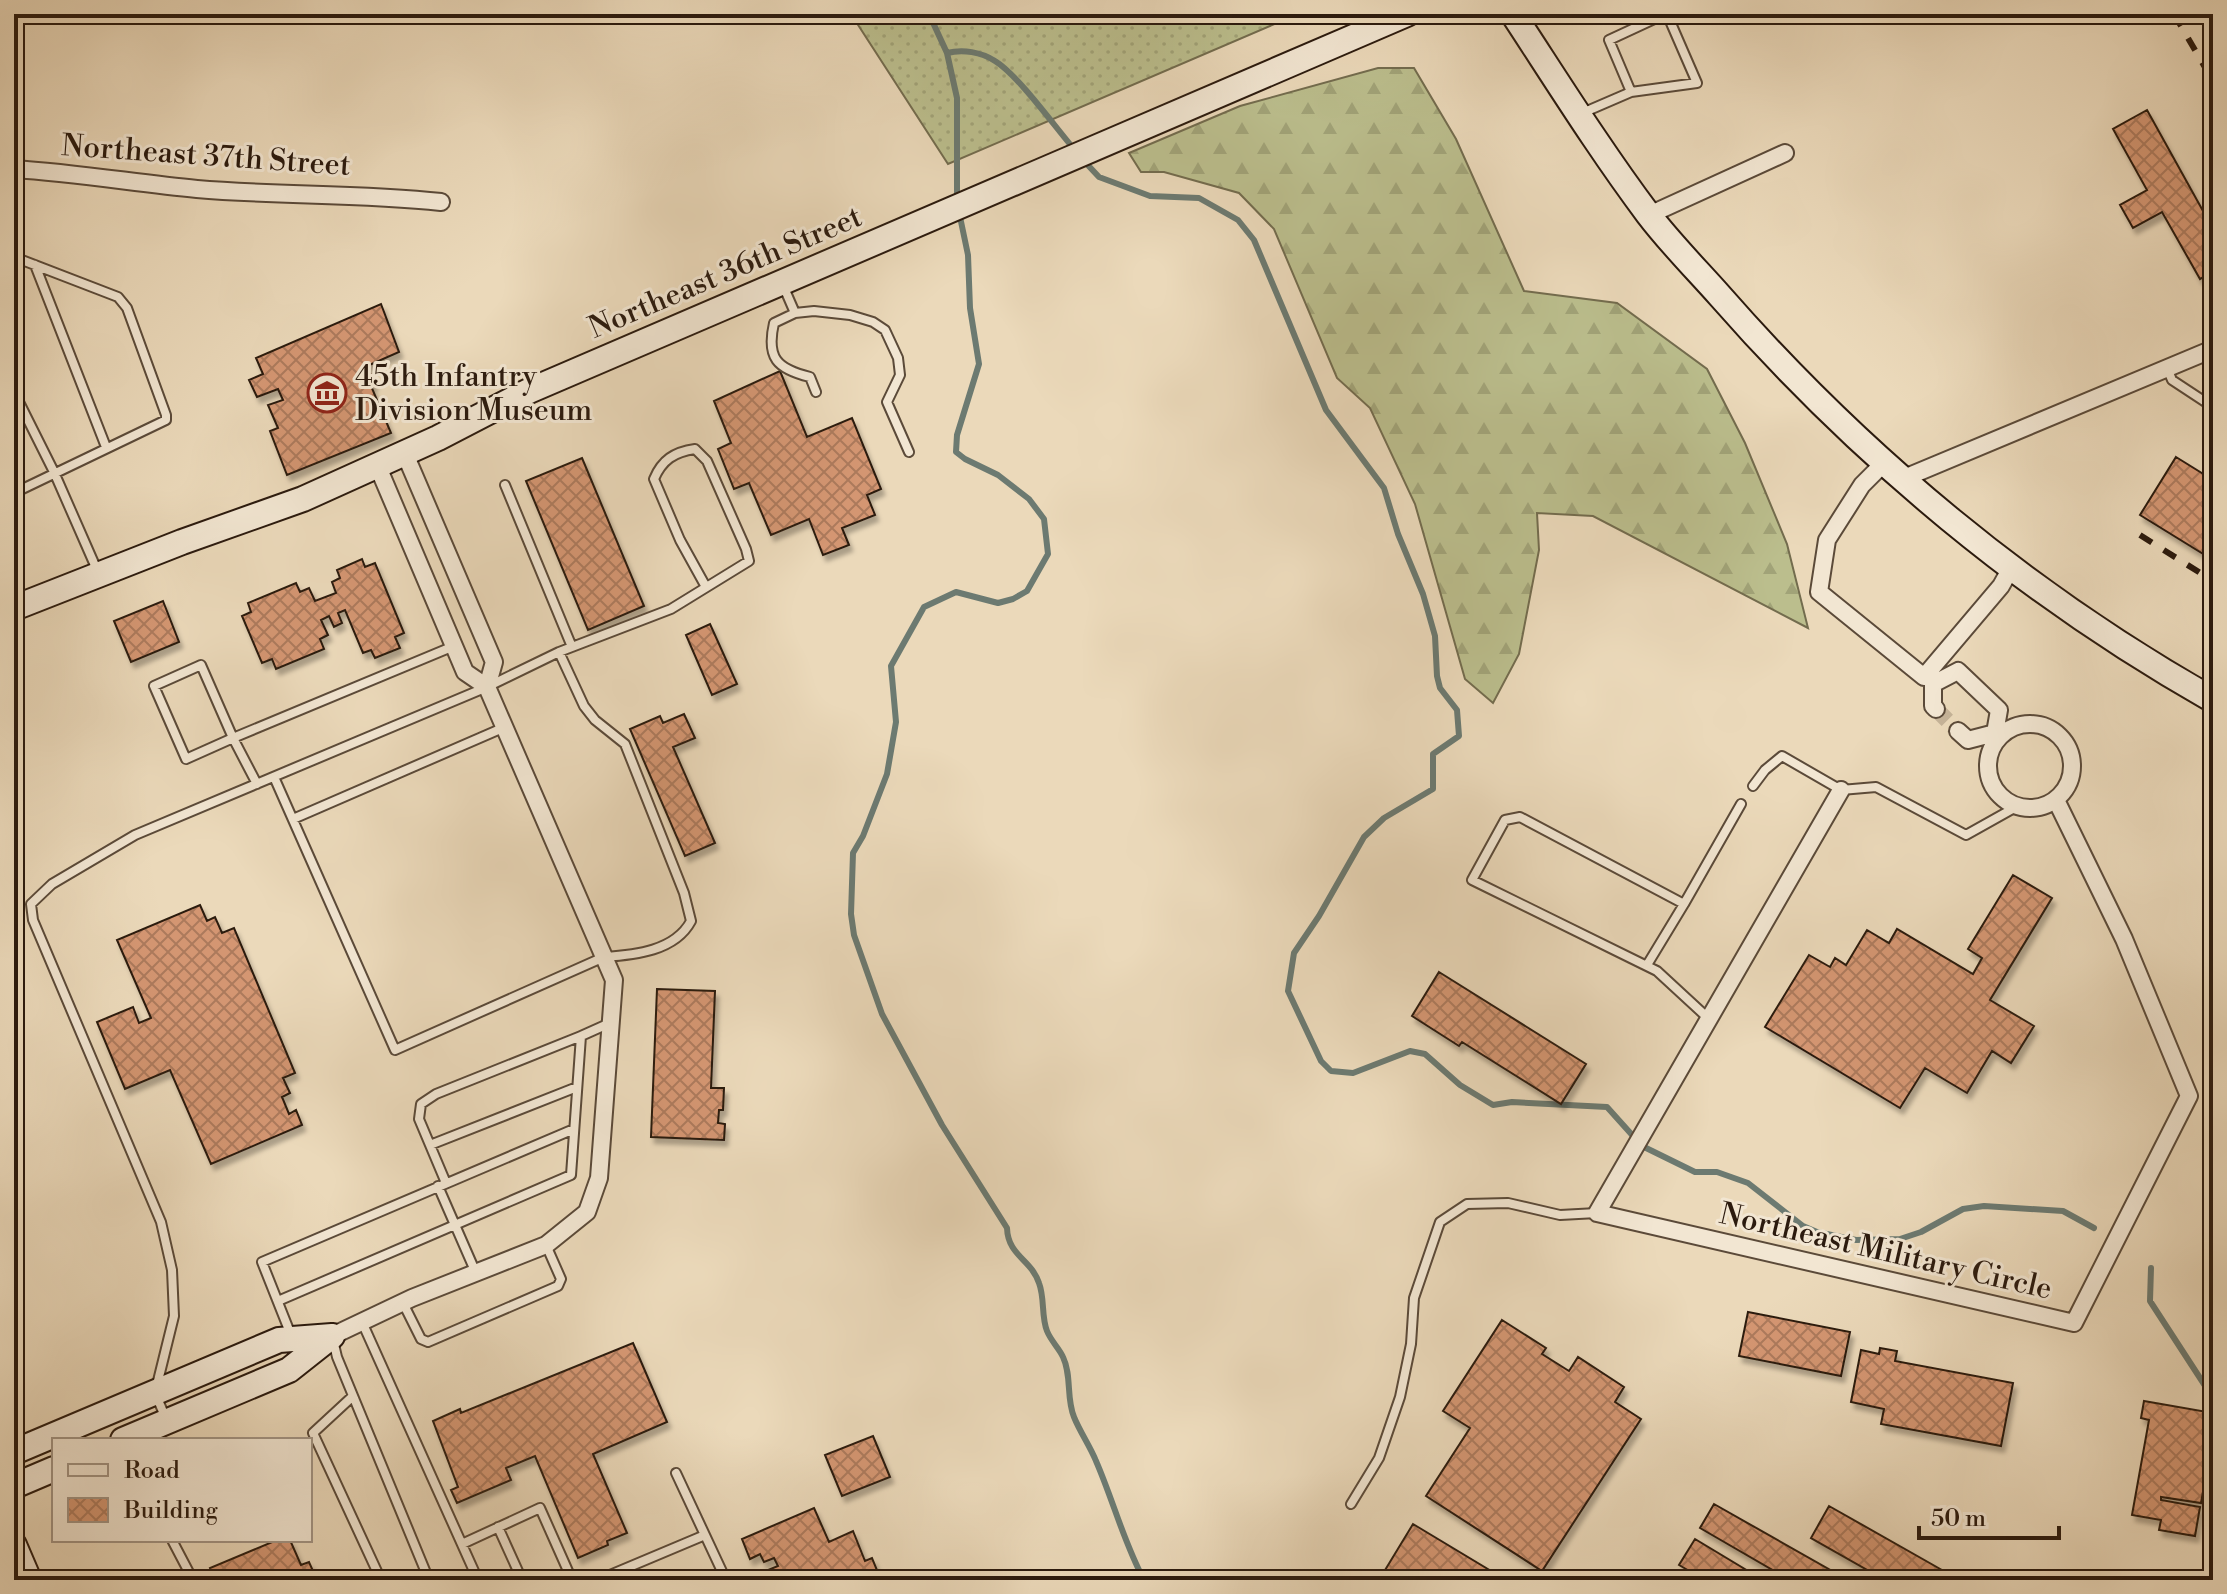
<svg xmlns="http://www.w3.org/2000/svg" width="2227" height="1594" font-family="'Libre Bodoni',serif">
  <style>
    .grass { fill: url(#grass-dots); stroke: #736c4e; stroke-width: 2 }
    .forest { fill: url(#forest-firs); stroke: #736c4e; stroke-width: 2 }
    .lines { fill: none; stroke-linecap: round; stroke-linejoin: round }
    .stream { stroke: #6c7a71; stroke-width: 6 }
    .building { fill: url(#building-cross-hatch); stroke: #2b1a0e; stroke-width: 2; filter: url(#shadow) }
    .street-tunnel { stroke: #c5b398; stroke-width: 16; stroke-dasharray: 16 8; stroke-linecap: butt }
    .lane-casing { stroke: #5b4a39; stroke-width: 12 }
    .street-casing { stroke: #5b4a39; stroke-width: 20 }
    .secondary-casing { stroke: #2b1a0e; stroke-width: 28 }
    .lane { stroke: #f2e6d2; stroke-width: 8 }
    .street { stroke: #f2e6d2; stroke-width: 16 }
    .secondary { stroke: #f2e6d2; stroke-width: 24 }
    .rail { stroke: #2b1a0e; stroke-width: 6; stroke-dasharray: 14 14; stroke-linecap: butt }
    .labels { text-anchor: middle; stroke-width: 6; stroke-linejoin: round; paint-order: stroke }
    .street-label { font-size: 30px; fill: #2b1a0e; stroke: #f2e6d2 }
    .poi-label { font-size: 30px; fill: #2b1a0e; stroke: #f2e6d2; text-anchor: start }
  </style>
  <defs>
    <pattern id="grass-dots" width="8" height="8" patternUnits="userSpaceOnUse" patternTransform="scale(2)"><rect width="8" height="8" fill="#bbbe8d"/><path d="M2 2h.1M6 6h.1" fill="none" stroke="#a1a378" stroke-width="1.8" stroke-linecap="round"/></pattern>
    <pattern id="forest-firs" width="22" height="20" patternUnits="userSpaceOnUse" patternTransform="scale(2)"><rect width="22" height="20" fill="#bbbe8d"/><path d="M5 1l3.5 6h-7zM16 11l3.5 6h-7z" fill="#a1a378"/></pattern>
    <pattern id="building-cross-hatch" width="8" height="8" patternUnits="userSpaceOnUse" patternTransform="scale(2)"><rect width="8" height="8" fill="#d49672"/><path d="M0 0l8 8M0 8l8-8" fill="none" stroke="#ac7a5c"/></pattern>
    <filter id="shadow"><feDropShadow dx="3.5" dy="6" stdDeviation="2" flood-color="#0004"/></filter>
  </defs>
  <rect width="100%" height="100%" fill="#ebd9ba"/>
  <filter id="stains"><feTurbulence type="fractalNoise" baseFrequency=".0025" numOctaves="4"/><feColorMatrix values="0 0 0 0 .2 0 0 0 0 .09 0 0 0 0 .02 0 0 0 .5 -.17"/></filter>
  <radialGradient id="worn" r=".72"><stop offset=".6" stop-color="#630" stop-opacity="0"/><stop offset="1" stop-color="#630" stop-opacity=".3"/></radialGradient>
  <path class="grass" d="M 851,14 L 1298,14 L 948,164 Z"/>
  <path class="forest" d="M 1378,68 L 1414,68 L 1456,139 L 1524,291 L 1617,303 L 1707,369 L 1745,443 L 1787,544 L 1808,628 L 1593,516 L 1537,513 L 1539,550 L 1519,654 L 1493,703 L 1465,679 L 1415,504 L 1370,408 L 1337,378 L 1274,229 L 1239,193 L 1164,172 L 1141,172 L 1129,153 L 1240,106 Z"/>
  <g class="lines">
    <path class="stream" d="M 929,14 L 947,53 L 957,98 L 957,201
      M 947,53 C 963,49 981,52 995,61 C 1018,75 1055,127 1074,149
      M 1084,161 L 1099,177 L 1150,196 L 1199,198 L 1238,220 L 1254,240 L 1326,410 L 1384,488 L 1398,534 L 1423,594 L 1435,636 L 1437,676 L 1440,688 L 1457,710 L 1459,736 L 1433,754 L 1433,789 L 1384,818 L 1364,837 L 1319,916 L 1294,953 L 1288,991 L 1321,1061 L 1331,1071 L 1353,1073 L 1410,1051 L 1425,1054 L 1460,1085 L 1493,1105 L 1512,1102 L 1607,1107 L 1642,1146 L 1695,1172 L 1717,1172 L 1748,1183 L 1803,1226 L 1817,1232 L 1856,1240 L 1900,1239 L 1921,1232 L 1963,1209 L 1984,1206 L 2063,1211 L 2094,1228
      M 959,212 L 968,255 L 970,308 L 979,364 L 957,435 L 956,452 L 965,459 L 998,475 L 1029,499 L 1044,519 L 1048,554 L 1027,591 L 1013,599 L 998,603 L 956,592 L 924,607 L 891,666 L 896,722 L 887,774 L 863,836 L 853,853 L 851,914 L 854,935 L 882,1014 L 942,1125 L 1007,1228 C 1008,1256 1031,1259 1039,1283 C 1045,1299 1041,1316 1047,1331 C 1051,1341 1059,1348 1063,1357 C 1072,1376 1066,1398 1074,1417 C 1080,1432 1090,1446 1096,1461 C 1113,1500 1124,1543 1144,1580
      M 2151,1268 L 2150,1301 L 2213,1398"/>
  </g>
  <path class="building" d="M 2147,110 L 2213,229 L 2213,271 L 2200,279 L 2162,212 L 2133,228 L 2120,205 L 2147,190 L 2113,129 Z
    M 381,304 L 399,352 L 367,366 L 374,383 L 371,386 L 391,433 L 287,475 L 270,431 L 278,428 L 268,405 L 283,400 L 278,389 L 257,397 L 249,380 L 263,374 L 256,358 Z
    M 780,371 L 807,437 L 852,418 L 881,489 L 867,495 L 875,515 L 842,528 L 849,545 L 823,555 L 809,519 L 771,535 L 749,483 L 734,489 L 718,449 L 731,443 L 714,401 Z
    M 2176,457 L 2213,480 L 2213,560 L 2140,515 Z
    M 582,458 L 644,606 L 588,630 L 526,481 Z
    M 362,559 L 365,567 L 375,563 L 404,633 L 395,637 L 400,648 L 375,658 L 371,650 L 363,653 L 345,610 L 338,613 L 342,623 L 334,627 L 329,616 L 321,620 L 328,635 L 320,639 L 324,649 L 276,669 L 272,659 L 262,663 L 242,616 L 251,612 L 248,603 L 296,583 L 300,592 L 309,588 L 315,601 L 336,593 L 332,582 L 340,578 L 337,570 Z
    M 163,601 L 179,642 L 131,662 L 114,621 Z
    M 710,624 L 737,684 L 712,695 L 686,635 Z
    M 684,714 L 695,738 L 673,747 L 715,843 L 685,856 L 630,729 L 660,716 L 663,723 Z
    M 2013,875 L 2052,898 L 1990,1000 L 2034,1026 L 2011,1063 L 1992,1051 L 1967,1093 L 1925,1068 L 1900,1108 L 1765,1027 L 1809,955 L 1830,967 L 1835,958 L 1846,965 L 1867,930 L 1889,943 L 1897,929 L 1973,974 L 1982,958 L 1968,949 Z
    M 200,905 L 207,921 L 215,917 L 222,933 L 234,928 L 295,1073 L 283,1078 L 290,1093 L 282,1097 L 289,1114 L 296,1110 L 302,1125 L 211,1164 L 170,1070 L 125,1089 L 97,1022 L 133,1007 L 139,1023 L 151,1018 L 117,940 Z
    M 1439,972 L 1586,1064 L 1561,1104 L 1462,1042 L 1459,1046 L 1412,1016 Z
    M 657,989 L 715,991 L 711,1088 L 724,1088 L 723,1110 L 719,1110 L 718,1123 L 725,1124 L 724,1140 L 651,1137 Z
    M 1748,1312 L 1850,1332 L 1841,1376 L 1739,1356 Z
    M 1502,1320 L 1546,1348 L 1542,1354 L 1569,1371 L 1578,1357 L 1624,1387 L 1615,1402 L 1641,1419 L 1542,1571 L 1426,1496 L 1470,1428 L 1443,1411 Z
    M 633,1343 L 667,1422 L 593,1454 L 627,1533 L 607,1541 L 608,1545 L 578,1558 L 535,1456 L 506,1468 L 511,1480 L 457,1503 L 451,1490 L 458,1487 L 433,1421 L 460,1409 L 461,1413 Z
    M 1880,1348 L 1897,1351 L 1895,1361 L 2013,1383 L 2001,1446 L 1881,1424 L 1884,1409 L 1851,1402 L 1861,1350 L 1879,1354 Z
    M 2144,1401 L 2213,1413 L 2213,1436 L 2201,1503 L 2161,1497 L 2161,1500 L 2200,1507 L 2195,1536 L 2159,1530 L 2161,1520 L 2132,1515 L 2149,1420 L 2141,1418 Z
    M 873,1436 L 890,1477 L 842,1496 L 825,1455 Z
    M 1714,1504 L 1848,1580 L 1790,1580 L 1700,1528 Z
    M 1829,1506 L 1942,1570 L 1936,1580 L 1885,1580 L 1811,1538 Z
    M 814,1508 L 829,1542 L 853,1531 L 865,1561 L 872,1558 L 881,1580 L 772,1580 L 768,1570 L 778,1566 L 774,1558 L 764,1562 L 760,1554 L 750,1559 L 742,1539 Z
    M 1413,1524 L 1506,1580 L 1379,1580 Z
    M 1695,1539 L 1763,1580 L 1705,1580 L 1679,1565 Z
    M 277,1540 L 290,1540 L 301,1565 L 309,1562 L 317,1580 L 215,1580 L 210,1568 Z"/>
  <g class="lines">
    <path class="street-tunnel" d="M 1936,709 L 1958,731"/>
    <defs>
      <path id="lane" d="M 1631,92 L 1609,40 L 1665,14
        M 1580,114 L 1631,92 L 1697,83 L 1667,14
        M 14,257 L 118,297 L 127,308 L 166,415 L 166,420 L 14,493
        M 35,265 L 106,447
        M 782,283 L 795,313 L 814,311 L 850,315 L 873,322 L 885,330 L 898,358 L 900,375 L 887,402 L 909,452
        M 795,313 L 774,323 C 766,358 777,369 810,377 L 816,392
        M 2167,368 L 2172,380 L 2213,407
        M 14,392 L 54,472 L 97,570
        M 505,485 L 572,647
        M 201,665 L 233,738 L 186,759 L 154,686 Z
        M 274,777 L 395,1050 L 604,957 C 635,955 675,951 691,921 L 684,893 L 625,744 L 595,720 L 584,706 L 559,652
        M 257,784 L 233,738 L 454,646
        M 1753,786 L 1765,770 L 1782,756 L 1841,790 L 1876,787 L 1966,835 L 2016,807
        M 293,819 L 505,727
        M 1684,904 L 1741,804
        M 1647,965 L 1684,904 L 1520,817 L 1505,820 L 1472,880 L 1657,971 L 1709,1019
        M 430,1145 L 577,1087
        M 446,1183 L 419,1119 L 421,1104 L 436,1094 L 581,1036
        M 438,1186 L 476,1273
        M 278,1301 L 571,1175 L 581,1036 L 610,1023
        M 403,1303 L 421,1339 L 428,1342 L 558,1286 L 561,1279 L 546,1245
        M 362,1322 L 478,1580
        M 291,1335 L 262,1262 L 574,1129
        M 333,1340 L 337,1357 L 429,1580
        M 353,1396 L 313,1433 L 381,1580
        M 167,1421 L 155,1393 L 174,1316 L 172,1270 L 161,1222 L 33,920 L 31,904 L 52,884 L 135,835 L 487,687 L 559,652 L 671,609 L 749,561 L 746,549 L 707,461 L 695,449 C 674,452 662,460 654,479 L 680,540 L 706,587
        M 676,1473 L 726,1580
        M 1351,1504 L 1379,1458 L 1400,1397 L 1411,1344 L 1414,1298 L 1440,1222 L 1467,1204 L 1508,1203 L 1560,1215 L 1597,1213
        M 498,1527 L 522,1580
        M 172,1540 L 193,1580
        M 462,1544 L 540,1508 L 572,1580
        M 598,1580 L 705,1535"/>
      <path id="street" d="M 14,169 C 75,173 136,183 197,189 C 278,196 360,193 441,202
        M 1649,215 L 1785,153
        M 405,454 L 494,662 L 487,687
        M 1883,464 L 1862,485 L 1827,540 L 1819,592 L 1924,677 L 2001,586 L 2011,568
        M 1902,479 L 2213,349
        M 1936,709 L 1933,706 L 1933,684 L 1958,671 L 1999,710 L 1995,733 L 1968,740 L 1958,731
        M1988 766a42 42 0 1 1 84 0a42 42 0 1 1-84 0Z
        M 1841,790 L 1597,1213 L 2074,1323 L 2189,1096 L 2124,939 L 2056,800
        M 332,1336 L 412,1298 L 546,1245 L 587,1212 L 599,1178 L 614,980 L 487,687 L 465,672 L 378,467"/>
      <path id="secondary" d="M 1513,14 C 1557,81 1600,150 1648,214 C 1670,243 1696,269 1720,296 C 1860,456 2027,595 2213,700
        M 14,608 L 182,542 L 303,499 L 438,438 L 529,391 L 1407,14
        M 123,1440 L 289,1370 L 332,1336
        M 14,1452 L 279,1340 L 332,1336
        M 14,1486 L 54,1469
        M 14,1545 L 29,1580"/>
    </defs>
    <use href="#lane" class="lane-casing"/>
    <use href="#street" class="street-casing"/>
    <use href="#secondary" class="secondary-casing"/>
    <use href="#lane" class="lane"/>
    <use href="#street" class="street"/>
    <use href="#secondary" class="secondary"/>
    <path class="rail" d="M 2174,14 L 2213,81
      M 2140,535 L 2213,581"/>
  </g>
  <defs>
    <symbol id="museum-ring" viewBox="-11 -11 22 22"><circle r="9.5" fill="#f2e6d2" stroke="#8f2418" stroke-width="1.5"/><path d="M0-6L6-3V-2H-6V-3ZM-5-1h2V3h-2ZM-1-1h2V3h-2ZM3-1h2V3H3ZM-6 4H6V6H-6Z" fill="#8f2418"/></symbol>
  </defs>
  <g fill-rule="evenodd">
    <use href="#museum-ring" x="305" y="371" width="44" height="44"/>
  </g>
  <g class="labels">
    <g class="street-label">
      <text transform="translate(206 155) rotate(4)" y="10">Northeast 37th Street</text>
      <text transform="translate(725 272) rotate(-23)" y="10">Northeast 36th Street</text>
      <text transform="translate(1886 1251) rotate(13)" y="10">Northeast Military Circle</text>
    </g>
    <g class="poi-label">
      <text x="355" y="386">45th Infantry<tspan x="355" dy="34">Division Museum</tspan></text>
    </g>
  </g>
  <rect width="2227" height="1594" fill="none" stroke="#ebd9ba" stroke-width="48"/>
  <rect x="16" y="16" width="2195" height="1562" fill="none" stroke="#2b1a0e" stroke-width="4"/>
  <rect x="24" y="24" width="2179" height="1546" fill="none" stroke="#2b1a0e" stroke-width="2"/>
  <rect x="52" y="1438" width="260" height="104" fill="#f2e6d2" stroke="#a29484" stroke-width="2"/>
  <rect x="68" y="1464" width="40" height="12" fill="#f2e6d2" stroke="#a29484" stroke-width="2"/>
  <text x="124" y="1478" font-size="24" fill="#2b1a0e">Road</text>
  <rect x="68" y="1498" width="40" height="24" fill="url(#building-cross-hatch)" stroke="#a29484" stroke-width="2"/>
  <text x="124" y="1518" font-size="24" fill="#2b1a0e">Building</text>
  <path d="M1919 1526v12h140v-12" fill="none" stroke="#2b1a0e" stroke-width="4"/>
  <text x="1931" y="1526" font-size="24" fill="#2b1a0e" stroke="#f2e6d2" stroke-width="6" paint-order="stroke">50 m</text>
  <rect width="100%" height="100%" filter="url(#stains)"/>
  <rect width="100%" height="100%" fill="url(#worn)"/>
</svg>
